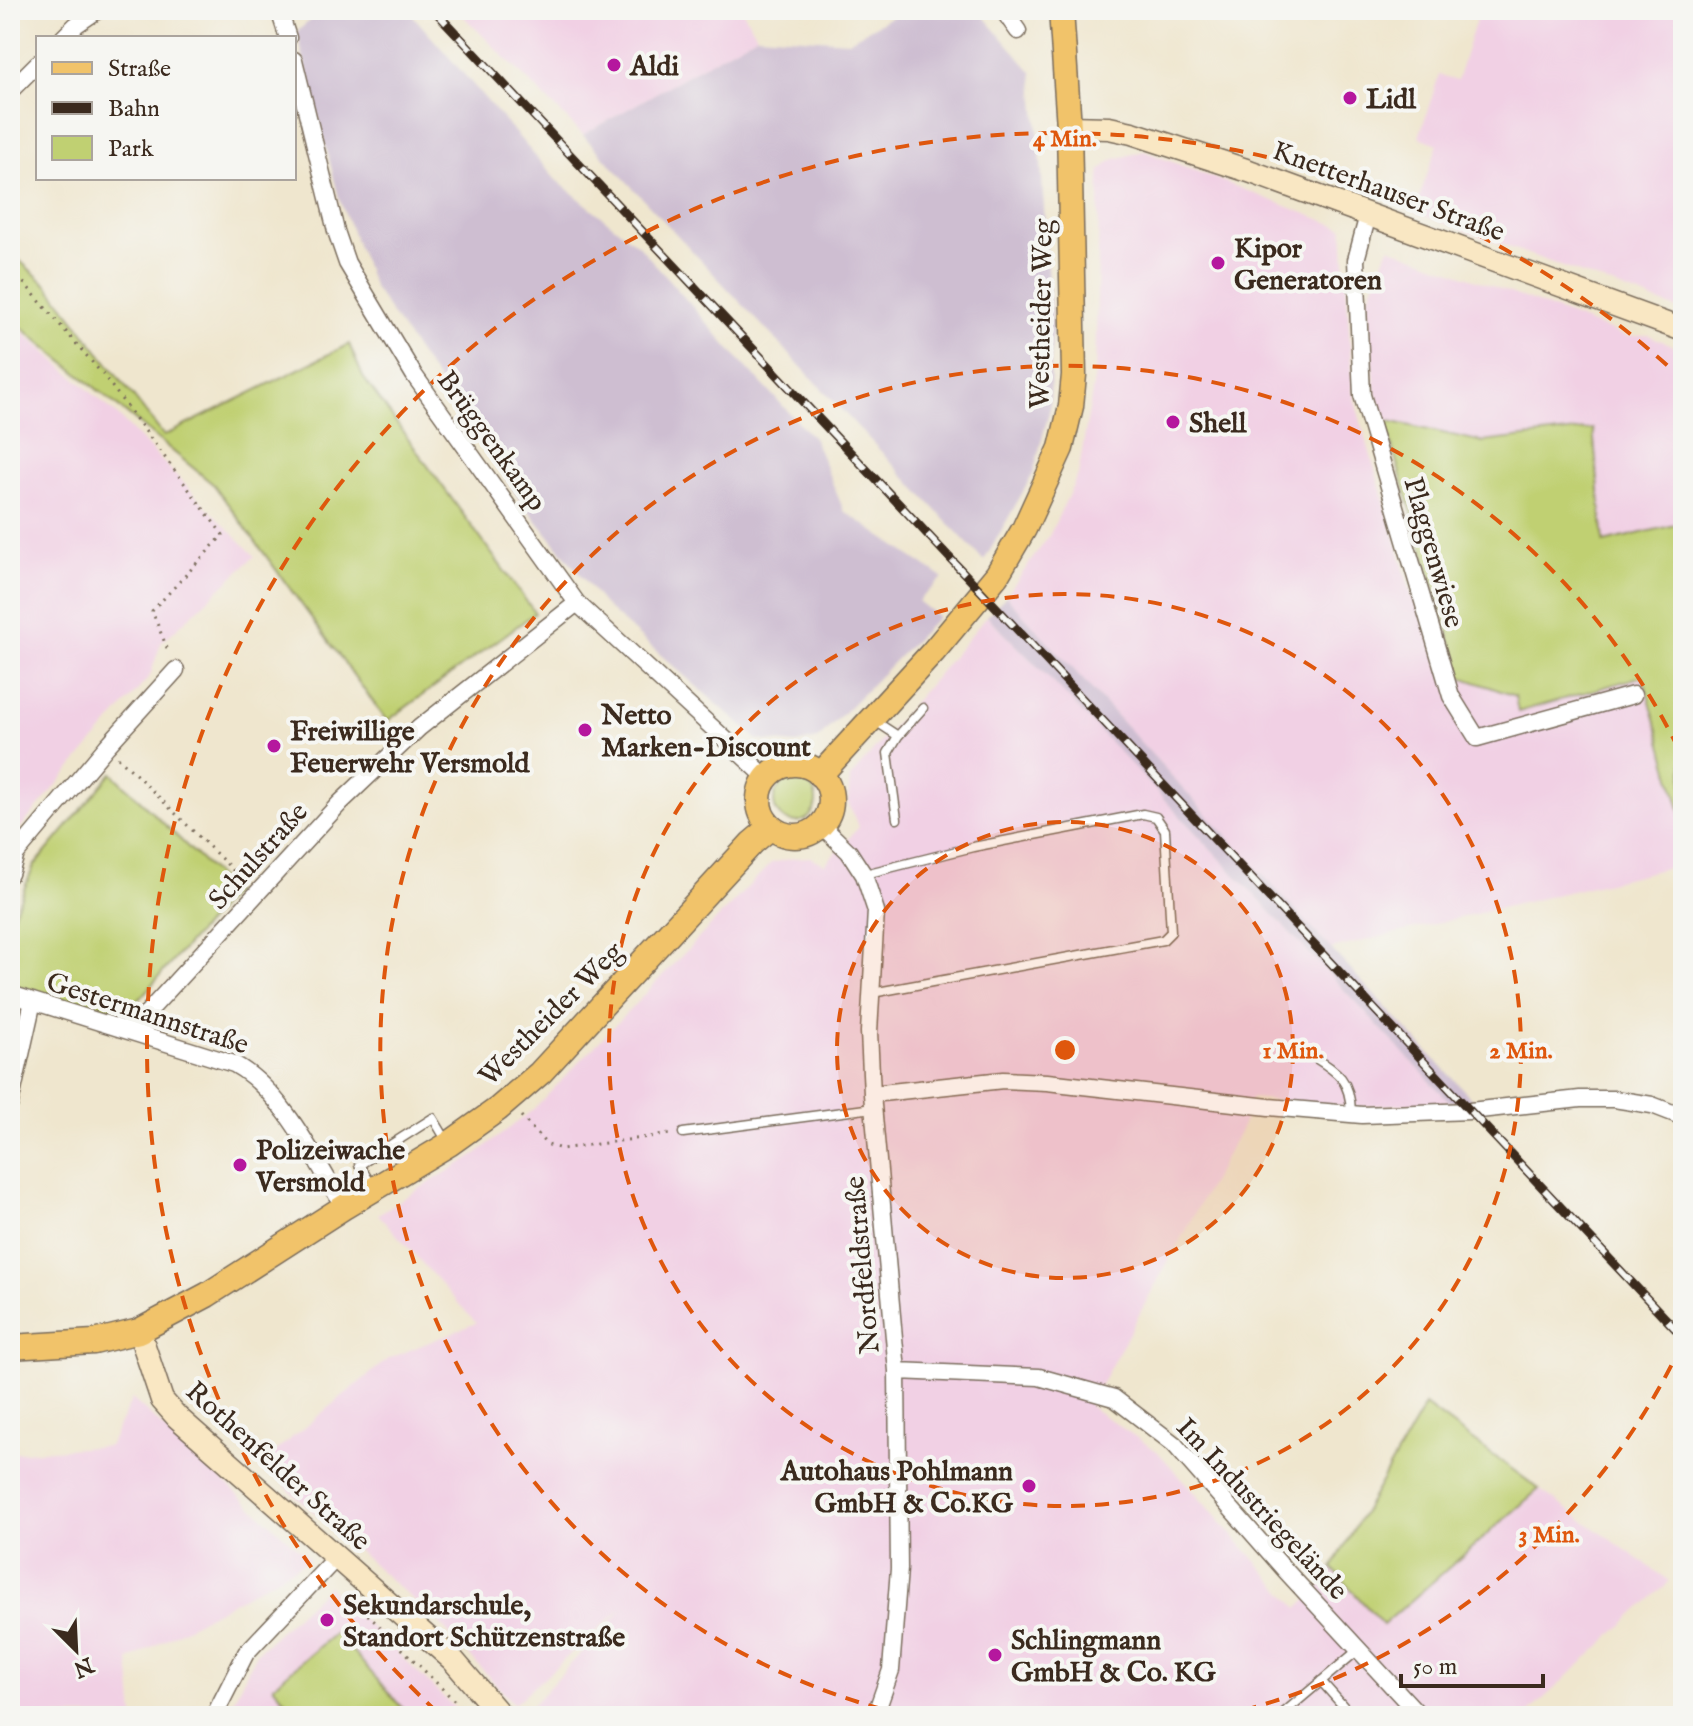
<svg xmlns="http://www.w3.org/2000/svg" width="1693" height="1726" font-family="'IM FELL English',serif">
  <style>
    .built { fill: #f1d0e4 }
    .industrial { fill: #cebed1 }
    .green { fill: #c0d072; stroke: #7e7d48; stroke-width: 2 }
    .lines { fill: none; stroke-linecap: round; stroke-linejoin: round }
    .lane-casing { stroke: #7a6c5c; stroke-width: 11 }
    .street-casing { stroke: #7a6c5c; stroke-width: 19 }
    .secondary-casing { stroke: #7a6c5c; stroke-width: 25 }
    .primary-casing { stroke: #7a6c5c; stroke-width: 27 }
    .path { stroke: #7a6c5c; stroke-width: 3; stroke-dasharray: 2 6; stroke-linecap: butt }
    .lane { stroke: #fff; stroke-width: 8 }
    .street { stroke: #fff; stroke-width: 16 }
    .secondary { stroke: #f9e7c3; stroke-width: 22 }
    .primary { stroke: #f1c36a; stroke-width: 24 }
    .rail-casing { stroke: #3b2a1e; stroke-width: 9 }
    .rail { stroke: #f6f6f2; stroke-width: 6; stroke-dasharray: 18; stroke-linecap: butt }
    .ring { fill: none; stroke: #df570d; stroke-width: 4; stroke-dasharray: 14 10 }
    .poi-dot { fill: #b5179e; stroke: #f6f6f2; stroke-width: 3 }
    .labels { text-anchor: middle; stroke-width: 8; stroke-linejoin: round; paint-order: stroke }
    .poi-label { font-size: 28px; font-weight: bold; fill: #3b2a1e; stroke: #f6f6f2; text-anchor: start }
    .street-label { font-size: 28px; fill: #3b2a1e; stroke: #f6f6f2 }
    .centre { fill: #df570d; stroke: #f6f6f2; stroke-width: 4 }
    .ring-label { font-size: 24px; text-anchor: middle; font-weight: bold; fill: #df570d; stroke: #f6f6f2; stroke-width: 8; stroke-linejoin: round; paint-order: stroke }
  </style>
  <rect width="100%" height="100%" fill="#f6f6f2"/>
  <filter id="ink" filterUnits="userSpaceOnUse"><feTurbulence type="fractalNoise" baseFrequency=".0125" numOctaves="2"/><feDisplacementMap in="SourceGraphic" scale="16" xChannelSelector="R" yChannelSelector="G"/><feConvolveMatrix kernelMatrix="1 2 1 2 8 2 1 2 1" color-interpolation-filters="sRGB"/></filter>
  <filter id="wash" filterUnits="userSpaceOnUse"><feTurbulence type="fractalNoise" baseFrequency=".006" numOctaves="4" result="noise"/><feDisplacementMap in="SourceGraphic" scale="32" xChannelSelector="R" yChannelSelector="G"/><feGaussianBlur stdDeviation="1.8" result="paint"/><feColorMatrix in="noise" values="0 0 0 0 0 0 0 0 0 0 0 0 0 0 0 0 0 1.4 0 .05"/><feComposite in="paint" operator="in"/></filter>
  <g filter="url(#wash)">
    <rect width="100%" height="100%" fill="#efe6ce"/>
    <path class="built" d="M 457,10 L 742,10 L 757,35 L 583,135 Z
      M 1467,10 L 1683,10 L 1683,311 L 1414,212 L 1438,144 L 1419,137 L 1439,75 L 1457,80 L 1476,20 Z
      M 1144,151 L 1343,228 L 1353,394 L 1412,597 L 1435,590 L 1461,677 L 1516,697 L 1518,712 L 1643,676 L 1683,820 L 1683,864 L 1331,949 L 1006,596 L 1049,536 L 1078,475 L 1095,374 L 1100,171 L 1112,160 Z
      M 1389,247 L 1627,337 L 1648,335 L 1683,350 L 1683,523 L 1604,543 L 1592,429 L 1483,442 L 1384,420 L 1376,394 L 1367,301 Z
      M 10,321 L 114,412 L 255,556 L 161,643 L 150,676 L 10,840 Z
      M 987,616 L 1057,686 L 1450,1102 L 1353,1107 L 1251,1098 L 1244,1123 L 1089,1406 L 1157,1451 L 1298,1608 L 1324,1583 L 1332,1568 L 1383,1625 L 1539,1489 L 1670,1581 L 1525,1716 L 522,1716 L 625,1606 L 514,1704 L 440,1624 L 290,1491 L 263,1461 L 388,1359 L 476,1323 L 378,1214 L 475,1155 L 534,1109 L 771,863 L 794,858 L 810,857 L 825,864 L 859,827 L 848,802 L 850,778 Z
      M 132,1399 L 310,1559 L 129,1660 L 134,1716 L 10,1716 L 10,1453 L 109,1446 Z
      M 328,1586 L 463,1716 L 226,1716 L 256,1653 Z"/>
    <path class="industrial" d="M 321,10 L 408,10 L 556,180 L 640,247 L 732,352 L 814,439 L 844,511 L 943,578 L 918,601 L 938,617 L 818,739 L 796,744 L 758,740 L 607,608 L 517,496 L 374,288 L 339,198 L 297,32 Z
      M 903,10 L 978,10 L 1032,72 L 1040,149 L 1052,326 L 1050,408 L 1033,474 L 984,561 L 583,135 L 757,35 L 848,41 Z
      M 1006,596 L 1331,949 L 1474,1101 L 1450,1102 L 1057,686 L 987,616 Z"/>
    <path class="green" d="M 10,252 L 48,286 L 164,436 L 349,344 L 363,377 L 535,613 L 387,721 L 214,485 L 10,318 Z
      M 1384,420 L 1483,442 L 1593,429 L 1604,542 L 1683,523 L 1683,820 L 1643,676 L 1518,712 L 1515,696 L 1461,677 Z
      M 112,773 L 234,892 L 132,1007 L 109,1013 L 10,984 L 10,922 L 34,866 Z
      M774 801a21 21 0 1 1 42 0a21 21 0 1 1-42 0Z
      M 1425,1405 L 1539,1489 L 1383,1625 L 1332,1568 Z
      M 336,1632 L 409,1716 L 299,1716 L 273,1686 Z"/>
  </g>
  <g filter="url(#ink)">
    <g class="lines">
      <defs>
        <path id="lane" d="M 284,19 L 299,10
          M 875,721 L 898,736
          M 897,819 L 888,753 L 898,736 L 923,708
          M 865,874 L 973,847 L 1143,814 L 1156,817 L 1165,830 L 1171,932 L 1163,940 L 872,993
          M 1300,1048 C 1330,1069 1350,1072 1351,1112
          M 683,1133 L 873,1108
          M 373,1187 L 359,1165 L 433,1118 L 448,1143
          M 1321,1681 L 1352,1716
          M 1280,1716 L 1358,1650"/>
        <path id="street" d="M 279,10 L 288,38
          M 1003,10 L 1018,31
          M 63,38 L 76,25 L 98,10
          M 294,60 L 336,231 L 347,263 L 414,375 L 577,603 L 767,778
          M 10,91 L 38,63
          M 1368,215 L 1356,260 L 1362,395 L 1451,696 L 1477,738 L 1633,695
          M 821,825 L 849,852 L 864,875 L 876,911 L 869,1032 L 872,1094 L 897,1371 L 899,1569 L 891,1670 L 875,1716
          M 10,874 L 16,854 L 107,746 L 176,670
          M 10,994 L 234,1064 C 283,1091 315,1160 344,1207
          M 138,1033 L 148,1012 L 340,803 L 419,728 L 577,603
          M 872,1094 L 1003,1080 L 1047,1082 L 1269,1107 L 1362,1115 L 1470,1111 L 1580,1099 L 1614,1099 L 1652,1105 L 1683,1117
          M 10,1104 L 33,1001
          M 897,1371 L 1039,1377 L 1114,1398 L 1174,1444 L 1285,1570 L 1420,1716
          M 214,1716 L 246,1653 L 337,1557"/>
        <path id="secondary" d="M 1069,127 L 1109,128 L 1132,133 L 1249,171 L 1683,330
          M 139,1331 L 162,1400 L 177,1417 L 453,1660 L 501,1716"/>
        <path id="primary" d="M759 800a36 36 0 1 1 72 0a36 36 0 1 1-72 0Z
          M 820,775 L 933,652 L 997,575 L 1024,529 L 1061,448 L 1071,406 L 1074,375 L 1069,127 L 1061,10
          M 10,1347 L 94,1342 L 139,1331 L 207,1295 L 344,1207 L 449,1144 L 498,1109 L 540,1073 L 752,843 L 771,827"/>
      </defs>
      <use href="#lane" class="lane-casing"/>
      <use href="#street" class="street-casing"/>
      <use href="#secondary" class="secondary-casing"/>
      <use href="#primary" class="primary-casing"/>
      <path class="path" d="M 10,274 L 25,284 L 104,376 L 223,535 L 152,611 L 169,653
        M 118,757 L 244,881
        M 521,1116 L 546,1144 L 561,1149 L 671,1134
        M 362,1609 L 470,1716"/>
      <use href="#lane" class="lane"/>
      <use href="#street" class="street"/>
      <use href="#secondary" class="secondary"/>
      <use href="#primary" class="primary"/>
      <defs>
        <path id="rail" d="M 434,10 L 1683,1337"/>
      </defs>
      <use href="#rail" class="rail-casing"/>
      <use href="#rail" class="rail"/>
    </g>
  </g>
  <circle cx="1065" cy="1050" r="228" fill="#df570d" fill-opacity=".12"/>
  <g class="ring">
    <circle cx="1065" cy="1050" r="228"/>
    <circle cx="1065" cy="1050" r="456"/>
    <path d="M1682 1344A684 684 0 0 1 1225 1715M905 1715A684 684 0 1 1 1682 756"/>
    <path d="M437 1712A912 912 0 0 1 1681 378"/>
  </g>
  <g class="poi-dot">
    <circle cx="614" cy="65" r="8"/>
    <circle cx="1350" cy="98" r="8"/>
    <circle cx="1218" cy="263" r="8"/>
    <circle cx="1173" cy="422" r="8"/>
    <circle cx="585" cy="730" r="8"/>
    <circle cx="274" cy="746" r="8"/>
    <circle cx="240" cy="1165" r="8"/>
    <circle cx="1029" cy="1486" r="8"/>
    <circle cx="327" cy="1620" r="8"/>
    <circle cx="995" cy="1655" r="8"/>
  </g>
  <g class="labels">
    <g class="poi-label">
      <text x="630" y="75">Aldi</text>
      <text x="1366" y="108">Lidl</text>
      <text x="1234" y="257">Kipor<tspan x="1234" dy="32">Generatoren</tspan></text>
      <text x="1189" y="432">Shell</text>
      <text x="601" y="724">Netto<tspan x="601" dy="32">Marken-Discount</tspan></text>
      <text x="290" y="740">Freiwillige<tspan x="290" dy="32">Feuerwehr Versmold</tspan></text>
      <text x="256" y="1159">Polizeiwache<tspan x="256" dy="32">Versmold</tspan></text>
      <text x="1013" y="1480" text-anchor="end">Autohaus Pohlmann<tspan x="1013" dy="32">GmbH &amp; Co.KG</tspan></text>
      <text x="343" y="1614">Sekundarschule,<tspan x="343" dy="32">Standort Schützenstraße</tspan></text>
      <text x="1011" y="1649">Schlingmann<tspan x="1011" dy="32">GmbH &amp; Co. KG</tspan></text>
    </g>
    <g class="street-label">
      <text transform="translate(1389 190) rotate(20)" y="10">Knetterhauser Straße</text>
      <text transform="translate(1040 314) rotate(-89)" y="10">Westheider Weg</text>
      <text transform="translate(493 440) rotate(54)" y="10">Brüggenkamp</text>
      <text transform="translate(1435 552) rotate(74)" y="10">Plaggenwiese</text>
      <text transform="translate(257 855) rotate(-48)" y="10">Schulstraße</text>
      <text transform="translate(148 1012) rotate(18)" y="10">Gestermannstraße</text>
      <text transform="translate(550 1013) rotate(-45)" y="10">Westheider Weg</text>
      <text transform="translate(861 1265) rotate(-95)" y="10">Nordfeldstraße</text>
      <text transform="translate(279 1465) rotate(42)" y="10">Rothenfelder Straße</text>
      <text transform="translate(1263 1508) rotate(47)" y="10">Im Industriegelände</text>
    </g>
  </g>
  <circle cx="1065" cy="1050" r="12" class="centre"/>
  <g class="ring-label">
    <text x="1065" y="146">4 Min.</text>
    <text x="1293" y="1058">1 Min.</text>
    <text x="1521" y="1058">2 Min.</text>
    <text x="1549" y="1542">3 Min.</text>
  </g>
  <rect width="1693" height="1726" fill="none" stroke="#f6f6f2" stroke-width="40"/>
  <rect x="36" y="36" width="260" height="144" fill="#f6f6f2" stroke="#aba49d" stroke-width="2"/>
  <rect x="52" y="62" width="40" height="12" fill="#f1c36a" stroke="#aba49d" stroke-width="2"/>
  <text x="108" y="76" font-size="24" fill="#3b2a1e">Straße</text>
  <rect x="52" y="102" width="40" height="12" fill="#3b2a1e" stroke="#aba49d" stroke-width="2"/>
  <text x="108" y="116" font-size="24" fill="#3b2a1e">Bahn</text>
  <rect x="52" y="136" width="40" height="24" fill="#c0d072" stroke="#aba49d" stroke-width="2"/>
  <text x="108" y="156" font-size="24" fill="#3b2a1e">Park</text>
  <g transform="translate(76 1650) rotate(156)" stroke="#f6f6f2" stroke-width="6" paint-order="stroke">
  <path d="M0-6L14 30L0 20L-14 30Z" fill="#3b2a1e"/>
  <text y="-12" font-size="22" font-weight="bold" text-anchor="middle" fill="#3b2a1e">N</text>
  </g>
  <path d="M1401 1674v12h142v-12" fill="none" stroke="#3b2a1e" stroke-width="4"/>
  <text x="1413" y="1674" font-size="24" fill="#3b2a1e" stroke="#f6f6f2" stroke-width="6" paint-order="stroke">50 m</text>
</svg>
